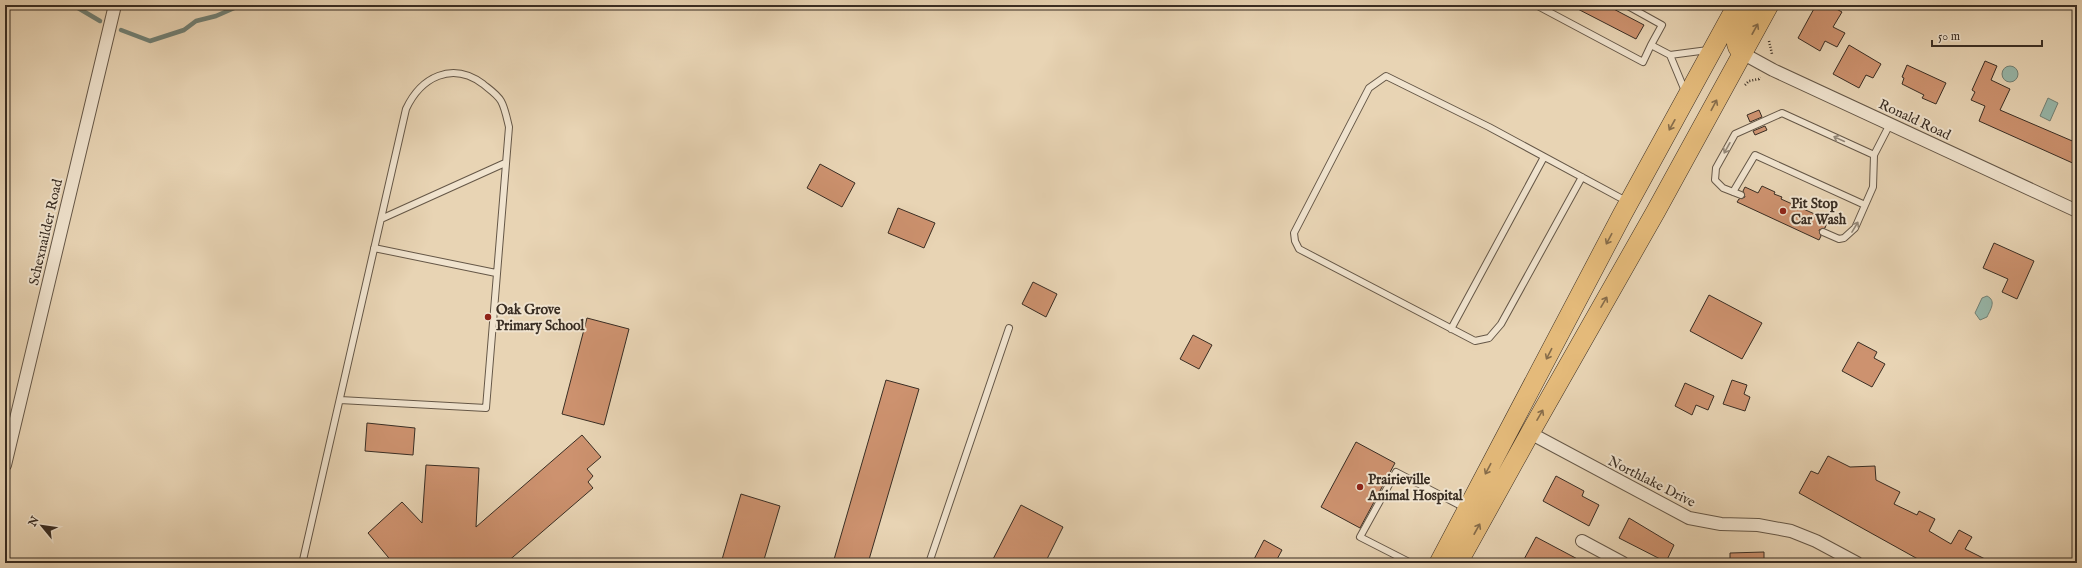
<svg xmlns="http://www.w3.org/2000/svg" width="2082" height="568" font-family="'IM FELL English',serif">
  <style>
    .water { fill: #97b8ab; stroke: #718075 }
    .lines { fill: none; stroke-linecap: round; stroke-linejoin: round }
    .stream { stroke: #718075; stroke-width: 4.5 }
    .building { fill: #cd926f; stroke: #392d23 }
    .lane-casing { stroke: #655747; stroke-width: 8 }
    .street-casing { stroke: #655747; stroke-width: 14 }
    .primary-casing { stroke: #392d23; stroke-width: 20 }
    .path { stroke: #392d23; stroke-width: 2.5; stroke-dasharray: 1 2; stroke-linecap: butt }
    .lane { stroke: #f0e3ce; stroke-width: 6 }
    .street { stroke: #f0e3ce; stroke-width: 12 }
    .primary { stroke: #e4ba7a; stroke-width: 19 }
    .oneway { stroke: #866c4a }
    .oneway2 { stroke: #948878 }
    .poi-dot { fill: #8f2418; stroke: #f0e3ce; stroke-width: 1.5 }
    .labels { text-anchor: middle; stroke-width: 4; stroke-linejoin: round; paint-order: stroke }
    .street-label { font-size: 14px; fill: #392d23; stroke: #f0e3ce }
    .poi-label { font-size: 14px; font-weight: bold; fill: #392d23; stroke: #f0e3ce; text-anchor: start }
  </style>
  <rect width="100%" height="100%" fill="#e8d4b4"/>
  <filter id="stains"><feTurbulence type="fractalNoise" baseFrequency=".005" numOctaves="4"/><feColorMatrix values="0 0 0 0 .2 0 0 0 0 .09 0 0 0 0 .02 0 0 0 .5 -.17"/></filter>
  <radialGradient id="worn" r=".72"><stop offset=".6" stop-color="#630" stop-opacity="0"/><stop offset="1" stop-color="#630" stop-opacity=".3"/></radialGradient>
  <path class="water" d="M2002 74a8 8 0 1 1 16 0a8 8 0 1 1-16 0Z
    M 2048,98 L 2058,103 L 2050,121 L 2040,116 Z
    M 1987,296 C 1997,301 1990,310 1987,317 L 1980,320 L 1975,313 L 1982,298 Z"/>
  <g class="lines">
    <path class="stream" d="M 73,5 L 100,21
      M 121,30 L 150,41 L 184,30 L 196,21 L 216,16 L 241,5"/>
  </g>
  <path class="building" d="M 1570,5 L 1606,5 L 1644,25 L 1636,39 Z
    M 1816,5 L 1829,5 L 1842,12 L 1833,27 L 1845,33 L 1837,47 L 1825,41 L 1820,51 L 1798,38 Z
    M 1849,45 L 1881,64 L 1873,78 L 1866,75 L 1859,88 L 1833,74 Z
    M 1985,61 L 1997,66 L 1991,80 L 2010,89 L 2000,110 L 2077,143 L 2077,165 L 1979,121 L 1985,106 L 1971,100 L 1975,92 L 1972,90 Z
    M 1907,65 L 1946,83 L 1936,104 L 1922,98 L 1924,95 L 1902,84 L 1904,78 L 1902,77 Z
    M 1759,110 L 1762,117 L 1750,122 L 1747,115 Z
    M 1765,126 L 1767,130 L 1755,135 L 1753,131 Z
    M 820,164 L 855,183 L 842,207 L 807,188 Z
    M 1762,186 L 1775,192 L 1774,194 L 1782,197 L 1781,199 L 1828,220 L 1825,228 L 1819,230 L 1821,236 L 1819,240 L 1737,202 L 1739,199 L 1745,197 L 1743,191 L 1745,187 L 1758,193 Z
    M 898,208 L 935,223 L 924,248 L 888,233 Z
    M 1994,243 L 2034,261 L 2017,299 L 2002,292 L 2008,279 L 1983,268 Z
    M 1033,282 L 1057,294 L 1046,317 L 1022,304 Z
    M 1709,295 L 1762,323 L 1742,359 L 1690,331 Z
    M 587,318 L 629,329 L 604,425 L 562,414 Z
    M 1193,335 L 1212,345 L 1199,369 L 1180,359 Z
    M 1858,342 L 1877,352 L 1874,358 L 1885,364 L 1872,387 L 1842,371 Z
    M 886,380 L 919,389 L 868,563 L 833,563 Z
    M 1732,380 L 1747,385 L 1744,394 L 1750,397 L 1745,411 L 1723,404 Z
    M 1685,383 L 1714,396 L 1708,410 L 1696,405 L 1692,415 L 1675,406 Z
    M 367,423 L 415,428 L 413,455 L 365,451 Z
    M 582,435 L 601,457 L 587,469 L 593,476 L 588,482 L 593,488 L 506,563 L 393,563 L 368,533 L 402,502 L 422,523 L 426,465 L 479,468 L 476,527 Z
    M 1356,442 L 1395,463 L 1360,528 L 1321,507 Z
    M 1828,456 L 1850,467 L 1875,466 L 1876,480 L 1900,492 L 1894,504 L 1917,515 L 1919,511 L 1935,519 L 1929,531 L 1951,544 L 1959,530 L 1972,537 L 1965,549 L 1993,563 L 1925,563 L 1799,493 L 1811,471 L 1818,474 Z
    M 1556,476 L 1584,491 L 1582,496 L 1599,505 L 1589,526 L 1543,501 Z
    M 741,494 L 780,506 L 763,563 L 721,563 Z
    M 1021,505 L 1063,527 L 1045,563 L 991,563 Z
    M 1629,518 L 1674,545 L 1666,562 L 1619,538 Z
    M 1536,537 L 1585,563 L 1522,563 Z
    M 1264,540 L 1282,550 L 1275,563 L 1252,563 Z
    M 1764,552 L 1764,563 L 1730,563 L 1730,553 Z"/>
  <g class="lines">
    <defs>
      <path id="lane" d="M 1536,5 L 1643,62 L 1651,45
        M 1626,5 L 1662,25 L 1651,45 L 1670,55
        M 1685,91 L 1670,55 L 1708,50
        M 1582,177 L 1501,324 L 1489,338 L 1475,341 L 1299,249 L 1295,241 L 1294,233 L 1369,88 L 1386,76 L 1489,127 L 1628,202
        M 1733,192 L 1755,155 L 1865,205
        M 1741,195 L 1723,188 L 1715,180 L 1716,168 L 1735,134 L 1782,113 L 1874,155
        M 381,219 L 505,163
        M 1823,232 L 1839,239 L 1844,238 L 1855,228 L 1873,187 L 1874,155 L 1890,124
        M 374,248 L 496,273
        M 1451,329 L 1544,157
        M 303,563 L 303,560 L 406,109 C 421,77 452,61 483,84 C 489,89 497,94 501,101 C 505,108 507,119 509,127 L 486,408 L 340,400
        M 929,563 L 1009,328
        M 1411,563 L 1360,537 L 1396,472 L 1465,508"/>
      <path id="street" d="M 1742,53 L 1773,70 L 2077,211
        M 1530,433 L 1689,518 L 1721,524 L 1758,525 L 1791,531 L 1816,541 L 1857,563
        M 5,465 L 115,5
        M 1582,541 L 1623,563"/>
      <path id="primary" d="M 1742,53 C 1727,39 1745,19 1753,5
        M 1439,563 L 1622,215 L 1737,5
        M 1458,563 L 1530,433 L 1656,211 L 1769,5"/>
    </defs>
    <use href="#lane" class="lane-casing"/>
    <use href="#street" class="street-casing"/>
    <use href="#primary" class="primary-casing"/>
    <path class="path" d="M 1769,41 L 1772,54 L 1771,54
      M 1745,85 L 1749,81 L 1759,79 L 1760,77"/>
    <use href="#lane" class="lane"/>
    <use href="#street" class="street"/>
    <use href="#primary" class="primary"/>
  </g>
  <defs><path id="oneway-shaft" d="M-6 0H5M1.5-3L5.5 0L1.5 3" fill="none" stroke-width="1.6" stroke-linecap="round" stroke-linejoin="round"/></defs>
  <g class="oneway">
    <use href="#oneway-shaft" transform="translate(1755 29) rotate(-61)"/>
    <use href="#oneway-shaft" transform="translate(1714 105) rotate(-62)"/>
    <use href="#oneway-shaft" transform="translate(1672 125) rotate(119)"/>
    <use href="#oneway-shaft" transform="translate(1609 239) rotate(118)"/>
    <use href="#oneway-shaft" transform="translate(1604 302) rotate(-60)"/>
    <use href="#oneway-shaft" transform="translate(1549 354) rotate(117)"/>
    <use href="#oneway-shaft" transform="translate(1540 415) rotate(-60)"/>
    <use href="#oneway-shaft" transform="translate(1488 469) rotate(118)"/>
    <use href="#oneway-shaft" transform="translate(1477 529) rotate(-61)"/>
  </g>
  <g class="oneway2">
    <use href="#oneway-shaft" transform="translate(1839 139) rotate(-155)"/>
    <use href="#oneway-shaft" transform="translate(1727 148) rotate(119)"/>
    <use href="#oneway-shaft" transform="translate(1855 227) rotate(-59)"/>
  </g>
  <g class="poi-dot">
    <circle cx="1783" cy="211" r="4"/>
    <circle cx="488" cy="317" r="4"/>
    <circle cx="1360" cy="487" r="4"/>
  </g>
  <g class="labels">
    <g class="street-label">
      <text transform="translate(1915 119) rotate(25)" y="5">Ronald Road</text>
      <text transform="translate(45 232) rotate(-77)" y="5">Schexnailder Road</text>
      <text transform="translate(1652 481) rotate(27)" y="5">Northlake Drive</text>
    </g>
    <g class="poi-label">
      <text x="1791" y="208">Pit Stop<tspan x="1791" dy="16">Car Wash</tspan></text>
      <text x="496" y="314">Oak Grove<tspan x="496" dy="16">Primary School</tspan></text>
      <text x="1368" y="484">Prairieville<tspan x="1368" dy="16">Animal Hospital</tspan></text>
    </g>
  </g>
  <rect width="2082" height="568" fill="none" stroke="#e8d4b4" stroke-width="20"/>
  <rect x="6" y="6" width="2070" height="556" fill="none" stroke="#392d23" stroke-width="2"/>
  <rect x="10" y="10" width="2062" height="548" fill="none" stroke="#392d23"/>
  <g transform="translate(42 526) rotate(299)" stroke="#f0e3ce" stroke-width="3" paint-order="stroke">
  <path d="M0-3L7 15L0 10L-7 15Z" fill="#392d23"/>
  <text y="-6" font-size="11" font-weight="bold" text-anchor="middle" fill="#392d23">N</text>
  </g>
  <path d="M1932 40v6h110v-6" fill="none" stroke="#392d23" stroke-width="2"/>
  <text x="1938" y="40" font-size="12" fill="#392d23" stroke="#f0e3ce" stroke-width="3" paint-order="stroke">50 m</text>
  <rect width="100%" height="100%" filter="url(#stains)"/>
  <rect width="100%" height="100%" fill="url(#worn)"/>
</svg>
